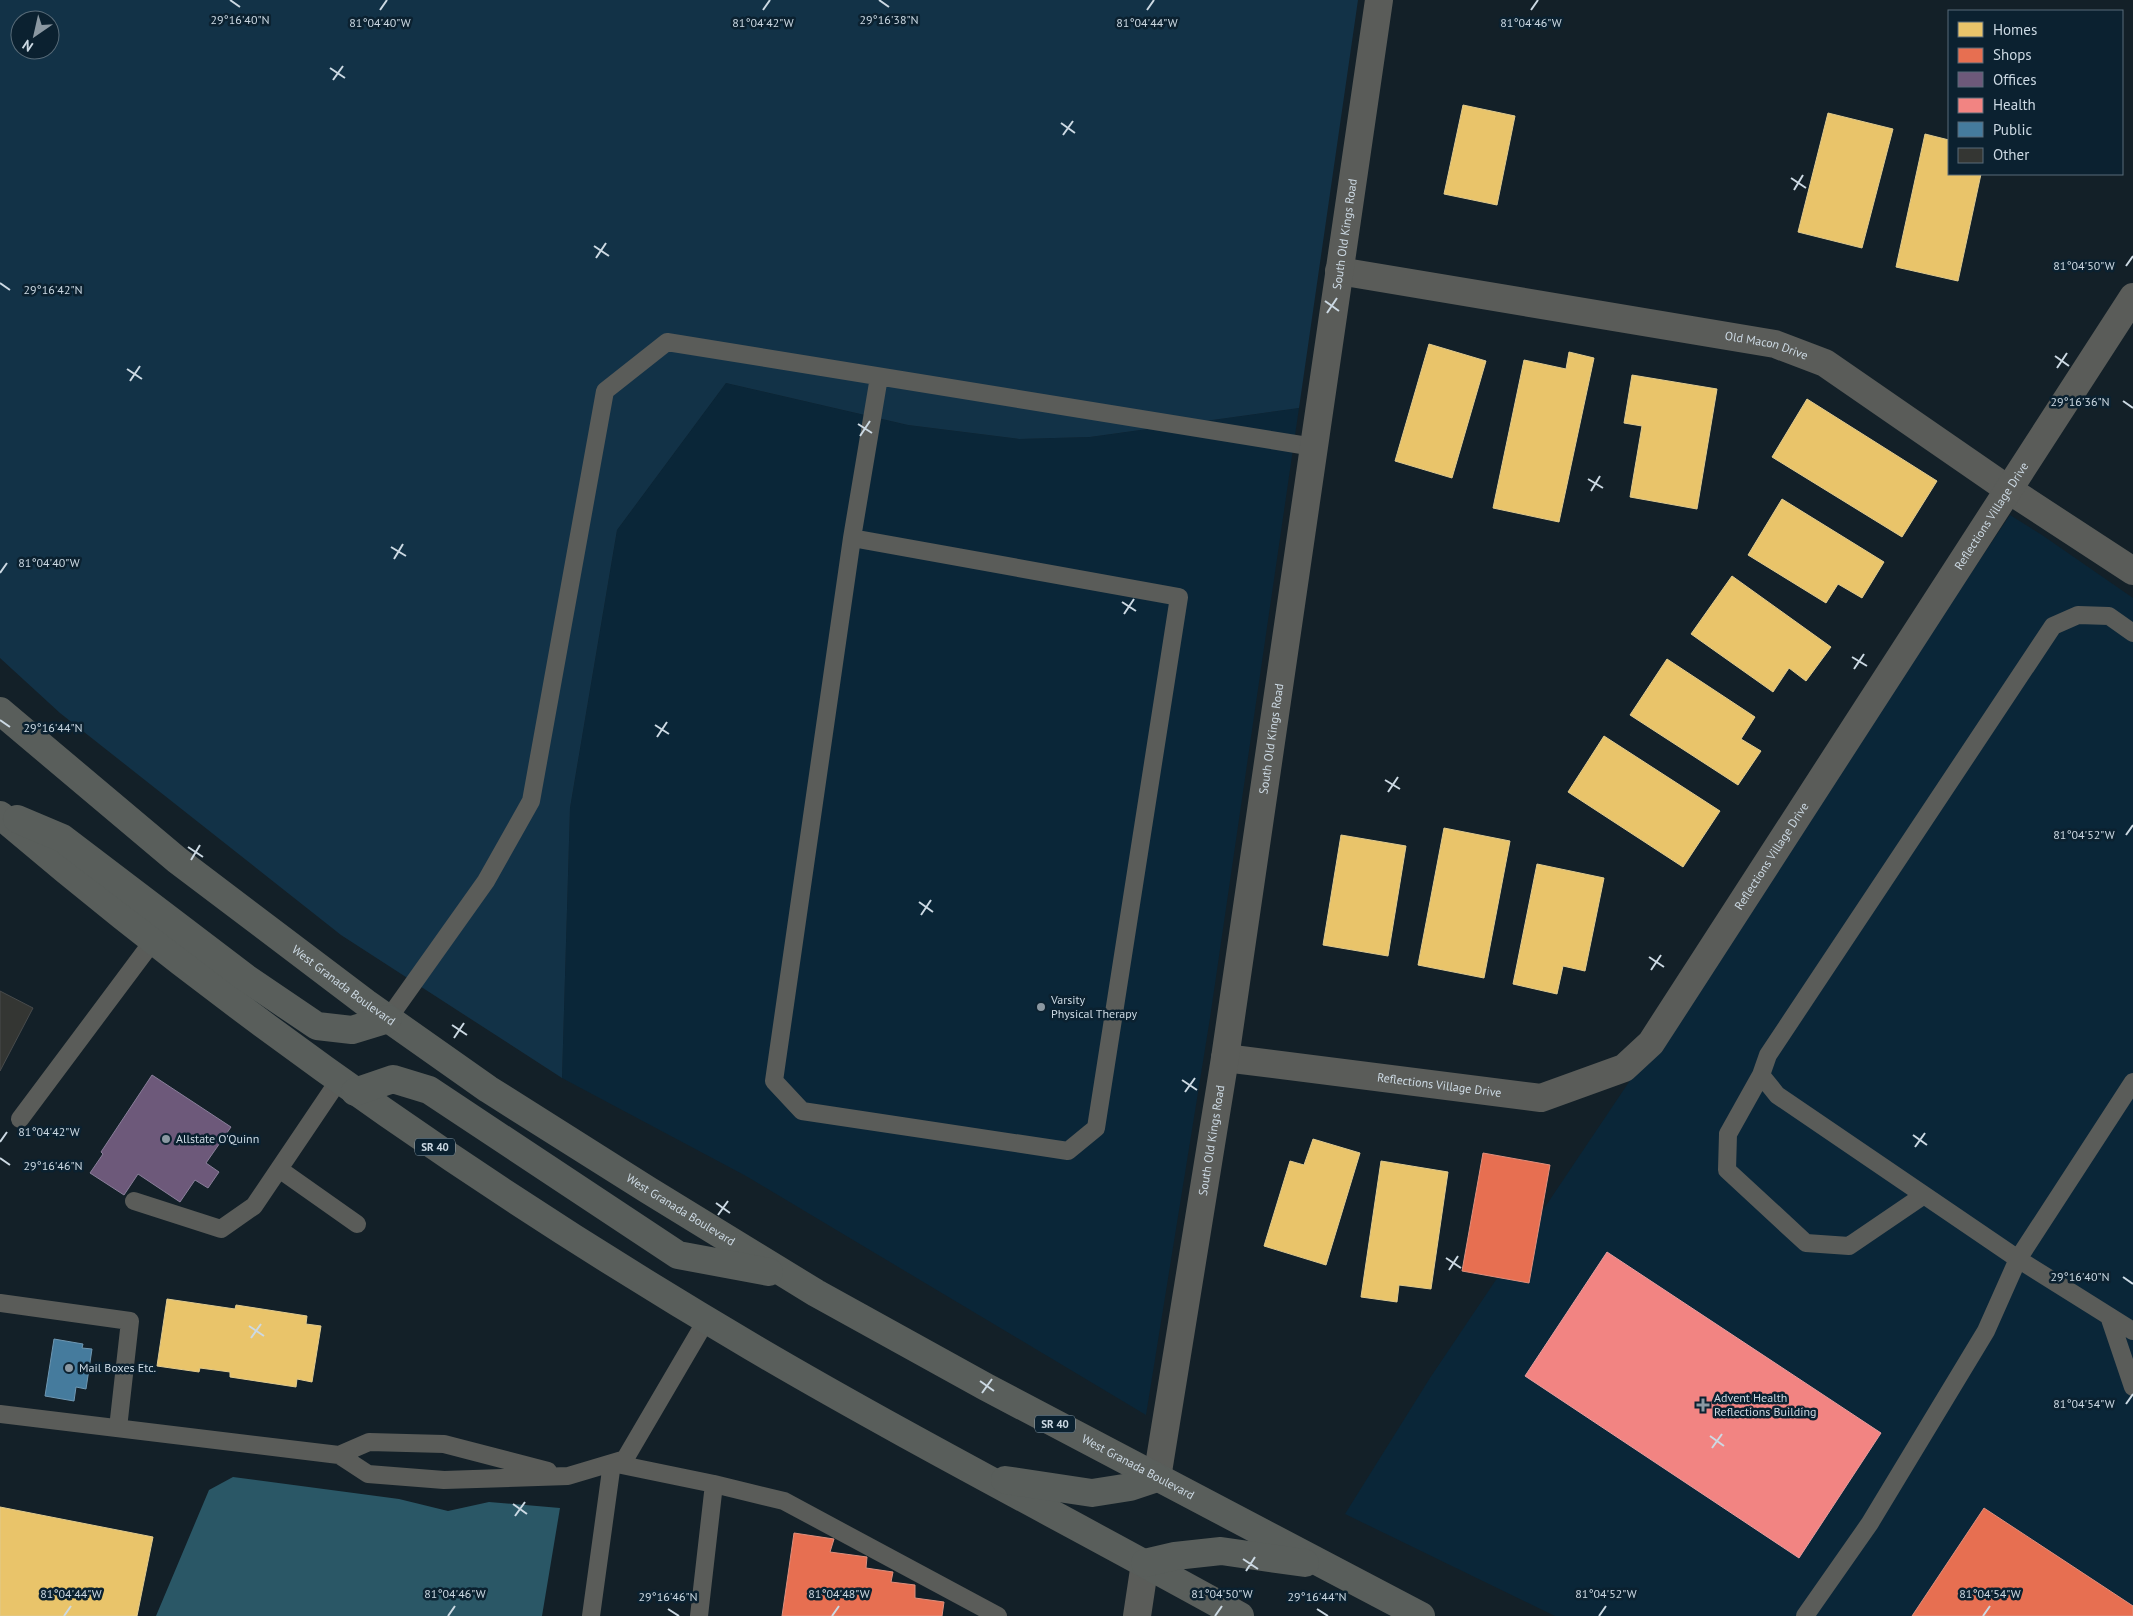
<svg xmlns="http://www.w3.org/2000/svg" width="2133" height="1616" font-family="'PT Sans',sans-serif">
  <style>
    .built { fill: #0a2638 }
    .green { fill: #123247; fill-rule: evenodd }
    .water { fill: #2a5766 }
    .homes { fill: #e9c46a; stroke: #e0ca8e }
    .shops { fill: #e76f51; stroke: #df8f7d }
    .offices { fill: #6d597a; stroke: #8a7f9a }
    .health { fill: #f28482; stroke: #e79e9f }
    .public { fill: #457b9d; stroke: #6e97b2 }
    .building { fill: #343633; stroke: #484b4c }
    .lines { fill: none; stroke-linecap: round; stroke-linejoin: round }
    .lane { stroke: #5a5c59; stroke-width: 18 }
    .street { stroke: #5a5c59; stroke-width: 28 }
    .primary { stroke: #595e5b; stroke-width: 28 }
    .ticks { fill: none; stroke: #ccd9e3; stroke-width: 2 }
    .poi-dot { fill: #8b98a2; stroke: #0b2130; stroke-width: 2 }
    .labels { text-anchor: middle; stroke-width: 5; stroke-linejoin: round; paint-order: stroke }
    .shield { fill: #0b2130; stroke: #92a2ad; stroke-width: 1 }
    .shield-label { font-size: 11px; font-weight: bold; fill: #ccd9e3 }
    .street-label { font-size: 12px; fill: #ccd9e3; stroke: #0b2130 }
    .poi-label { font-size: 12px; fill: #ccd9e3; stroke: #0b2130; text-anchor: start }
    .ticks-label { font-size: 12px; text-anchor: middle; fill: #ccd9e3; stroke: #0b2130; stroke-width: 5; stroke-linejoin: round; paint-order: stroke }
  </style>
  <rect width="100%" height="100%" fill="#132028"/>
  <path class="built" d="M 726,383 L 908,425 L 1019,439 L 1090,437 L 1299,408 L 1210,1018 L 1146,1415 L 746,1176 L 562,1078 L 570,808 L 617,530 Z
    M 2010,515 L 2042,535 L 2133,598 L 2133,1616 L 1555,1616 L 1345,1514 L 1430,1378 Z"/>
  <path class="green" d="M 0,0 L 1358,0 L 1299,408 L 1090,437 L 1019,439 L 908,425 L 726,383 L 617,530 L 570,808 L 562,1078 L 341,935 L 60,713 L 0,658 ZM 20,20 L 50,20 L 50,50 L 20,50 Z"/>
  <path class="water" d="M 233,1477 L 399,1499 L 448,1511 L 489,1502 L 560,1508 L 542,1616 L 156,1616 L 209,1490 Z"/>
  <path class="homes" d="M 1463,105 L 1515,116 L 1497,205 L 1444,194 Z
    M 1828,113 L 1893,129 L 1862,248 L 1798,232 Z
    M 1925,134 L 1949,140 L 1949,174 L 1981,174 L 1958,281 L 1896,267 Z
    M 1429,344 L 1486,361 L 1452,478 L 1395,461 Z
    M 1569,352 L 1594,358 L 1559,522 L 1493,508 L 1524,360 L 1566,369 Z
    M 1632,375 L 1717,389 L 1697,509 L 1630,497 L 1642,426 L 1624,423 Z
    M 1807,399 L 1937,481 L 1902,537 L 1772,457 Z
    M 1782,499 L 1884,562 L 1862,598 L 1838,584 L 1826,603 L 1748,555 Z
    M 1732,576 L 1831,647 L 1806,681 L 1789,668 L 1773,692 L 1691,634 Z
    M 1667,659 L 1755,717 L 1741,739 L 1761,751 L 1738,785 L 1630,715 Z
    M 1604,736 L 1720,811 L 1683,867 L 1568,792 Z
    M 1444,828 L 1510,841 L 1484,978 L 1418,965 Z
    M 1341,835 L 1406,846 L 1388,956 L 1323,945 Z
    M 1537,864 L 1604,878 L 1585,971 L 1563,966 L 1557,994 L 1513,984 Z
    M 1313,1139 L 1360,1153 L 1326,1265 L 1264,1246 L 1290,1161 L 1304,1165 Z
    M 1381,1161 L 1448,1172 L 1431,1289 L 1399,1285 L 1397,1302 L 1361,1297 Z
    M 167,1299 L 235,1309 L 236,1305 L 307,1316 L 306,1324 L 321,1326 L 312,1382 L 297,1379 L 296,1387 L 230,1377 L 230,1372 L 200,1368 L 199,1372 L 157,1366 Z
    M 0,1507 L 153,1537 L 137,1616 L 0,1616 Z"/>
  <path class="shops" d="M 1483,1153 L 1550,1165 L 1529,1283 L 1462,1271 Z
    M 1984,1508 L 2133,1606 L 2133,1616 L 1912,1616 Z
    M 794,1533 L 834,1539 L 830,1552 L 867,1557 L 866,1568 L 893,1572 L 891,1582 L 915,1585 L 915,1598 L 944,1602 L 942,1616 L 782,1616 Z"/>
  <path class="offices" d="M 152,1075 L 231,1127 L 206,1163 L 219,1172 L 208,1188 L 195,1180 L 180,1202 L 138,1174 L 124,1195 L 90,1173 L 103,1154 L 101,1152 Z"/>
  <path class="health" d="M 1607,1252 L 1881,1433 L 1799,1558 L 1525,1376 Z"/>
  <path class="public" d="M 54,1339 L 83,1344 L 82,1348 L 92,1349 L 86,1389 L 76,1387 L 74,1401 L 45,1396 Z"/>
  <path class="building" d="M 0,991 L 33,1008 L 0,1071 Z"/>
  <g class="lines">
    <path class="lane" d="M 852,538 L 1179,597 L 1096,1128 L 1068,1151 L 802,1111 L 774,1081 L 852,538 L 879,377
      M 2133,633 L 2109,616 L 2078,615 L 2053,626 L 1768,1055 L 1761,1075 L 1777,1095 L 2018,1259 L 2133,1331
      M 388,1019 L 486,881 L 531,801 L 605,391 L 667,342 L 1314,447
      M 1761,1075 L 1728,1134 L 1727,1170 L 1806,1243 L 1849,1246 L 1924,1195
      M 20,1119 L 153,941
      M 279,1169 L 357,1224
      M 134,1201 L 221,1229 L 254,1206 L 339,1080
      M 0,1303 L 130,1321 L 118,1428
      M 2109,1316 L 2133,1387
      M 0,1414 L 339,1455 L 368,1474 L 444,1480 L 568,1476 L 625,1459 L 707,1319
      M 339,1455 L 369,1442 L 444,1444 L 548,1471
      M 591,1616 L 612,1463 L 714,1484
      M 699,1616 L 714,1484 L 784,1501 L 998,1616
      M 1805,1616 L 1870,1523 L 1986,1331 L 2018,1259 L 2133,1082"/>
    <g class="street">
      <path id="s1" d="M 1339,271 L 1775,344 L 1825,363 L 2009,490 L 2133,571"/>
      <path id="s2" d="M 1225,1058 L 1541,1098 L 1624,1068 L 1651,1043 L 2133,297"/>
      <path id="s3" d="M 1157,1478 L 1225,1058 L 1379,0"/>
      <path d="M 1137,1616 L 1145,1563"/>
    </g>
    <g class="primary">
      <path id="s4" d="M 0,711 L 177,860 L 366,1003 L 488,1089 L 648,1190 L 816,1293 L 986,1387 L 1421,1616"/>
      <path d="M 0,815 C 234,1015 487,1191 752,1347 C 912,1441 1078,1526 1240,1616"/>
      <path d="M 17,819 L 62,838 L 246,978 L 317,1026 L 352,1030 L 388,1019"/>
      <path d="M 355,1092 L 393,1079 L 429,1090 L 678,1255 L 769,1272"/>
      <path d="M 1005,1480 L 1092,1493 L 1130,1487 L 1157,1478"/>
      <path d="M 1145,1563 L 1175,1556 L 1221,1551 L 1305,1563"/>
    </g>
  </g>
  <path class="ticks" d="M 230,0 L 240,7M 879,0 L 889,7M 380,10 L 387,0M 763,10 L 770,0M 1147,10 L 1154,0M 1531,10 L 1538,0M 330,68 L 345,78M 333,80 L 343,66M 1061,123 L 1075,133M 1063,135 L 1073,121M 1791,178 L 1806,188M 1794,190 L 1803,175M 594,246 L 609,256M 596,258 L 606,243M 2126,266 L 2133,256M 0,283 L 10,290M 1325,301 L 1339,311M 1327,313 L 1337,298M 2055,356 L 2069,366M 2057,368 L 2067,353M 127,369 L 142,379M 130,381 L 140,366M 2123,401 L 2133,408M 858,424 L 872,433M 860,436 L 870,421M 1588,479 L 1603,488M 1591,491 L 1600,476M 391,547 L 406,556M 394,559 L 403,544M 0,573 L 7,563M 1122,602 L 1136,611M 1124,614 L 1134,599M 1852,657 L 1867,666M 1854,669 L 1864,654M 0,720 L 10,727M 655,725 L 669,734M 657,737 L 667,722M 1385,780 L 1400,789M 1388,792 L 1398,777M 2126,835 L 2133,825M 188,847 L 203,857M 191,860 L 200,845M 919,902 L 933,912M 921,915 L 931,900M 1649,957 L 1664,967M 1651,970 L 1661,955M 452,1025 L 467,1035M 454,1038 L 464,1023M 1182,1080 L 1197,1090M 1185,1092 L 1195,1078M 1913,1135 L 1927,1145M 0,1142 L 7,1132M 1915,1147 L 1925,1133M 0,1158 L 10,1165M 716,1203 L 730,1213M 718,1215 L 728,1201M 1446,1258 L 1461,1268M 1449,1270 L 1458,1256M 2123,1277 L 2133,1284M 249,1326 L 264,1336M 251,1338 L 261,1324M 980,1381 L 994,1391M 982,1393 L 992,1379M 2126,1404 L 2133,1394M 1710,1436 L 1724,1446M 1712,1448 L 1722,1434M 513,1504 L 527,1514M 515,1516 L 525,1502M 1243,1559 L 1258,1569M 1246,1571 L 1255,1557M 668,1609 L 679,1616M 1317,1609 L 1328,1616M 64,1616 L 71,1606M 448,1616 L 455,1606M 832,1616 L 839,1606M 1215,1616 L 1222,1606M 1599,1616 L 1606,1606M 1983,1616 L 1990,1606"/>
  <g class="poi-dot">
    <circle cx="1041" cy="1007" r="5"/>
    <circle cx="166" cy="1139" r="5"/>
    <circle cx="69" cy="1368" r="5"/>
    <path d="M1700.5 1397.5h5v5h5v5h-5v5h-5v-5h-5v-5h5z"/>
  </g>
  <g class="labels">
    <g class="shield">
      <rect x="415" y="1138.5" width="40" height="17" rx="4"/>
      <rect x="1035" y="1415.5" width="40" height="17" rx="4"/>
    </g>
    <g class="shield-label">
      <text x="435" y="1151">SR 40</text>
      <text x="1055" y="1428">SR 40</text>
    </g>
    <g class="street-label">
      <text dy="4" stroke="none"><textPath href="#s3" startOffset="1258">South Old Kings Road</textPath></text>
      <text dy="4" stroke="none"><textPath href="#s1" startOffset="434">Old Macon Drive</textPath></text>
      <text dy="4" stroke="none"><textPath href="#s2" startOffset="1071">Reflections Village Drive</textPath></text>
      <text dy="4" stroke="none"><textPath href="#s3" startOffset="748">South Old Kings Road</textPath></text>
      <text dy="4" stroke="none"><textPath href="#s2" startOffset="666">Reflections Village Drive</textPath></text>
      <text dy="4" stroke="none"><textPath href="#s4" startOffset="440">West Granada Boulevard</textPath></text>
      <text dy="4" stroke="none"><textPath href="#s2" startOffset="216">Reflections Village Drive</textPath></text>
      <text dy="4" stroke="none"><textPath href="#s3" startOffset="342">South Old Kings Road</textPath></text>
      <text dy="4" stroke="none"><textPath href="#s4" startOffset="845">West Granada Boulevard</textPath></text>
      <text dy="4" stroke="none"><textPath href="#s4" startOffset="1370">West Granada Boulevard</textPath></text>
    </g>
    <g class="poi-label">
      <text x="1051" y="1004">Varsity<tspan x="1051" dy="14">Physical Therapy</tspan></text>
      <text x="176" y="1143">Allstate O'Quinn</text>
      <text x="79" y="1372">Mail Boxes Etc.</text>
      <text x="1714" y="1402">Advent Health<tspan x="1714" dy="14">Reflections Building</tspan></text>
    </g>
  </g>
  <g class="ticks-label">
    <text x="240" y="24">29°16'40"N</text>
    <text x="889" y="24">29°16'38"N</text>
    <text x="380" y="27">81°04'40"W</text>
    <text x="763" y="27">81°04'42"W</text>
    <text x="1147" y="27">81°04'44"W</text>
    <text x="1531" y="27">81°04'46"W</text>
    <text x="2084" y="270">81°04'50"W</text>
    <text x="53" y="294">29°16'42"N</text>
    <text x="2080" y="406">29°16'36"N</text>
    <text x="49" y="567">81°04'40"W</text>
    <text x="53" y="732">29°16'44"N</text>
    <text x="2084" y="839">81°04'52"W</text>
    <text x="49" y="1136">81°04'42"W</text>
    <text x="53" y="1170">29°16'46"N</text>
    <text x="2080" y="1281">29°16'40"N</text>
    <text x="2084" y="1408">81°04'54"W</text>
    <text x="71" y="1598">81°04'44"W</text>
    <text x="455" y="1598">81°04'46"W</text>
    <text x="839" y="1598">81°04'48"W</text>
    <text x="1222" y="1598">81°04'50"W</text>
    <text x="1606" y="1598">81°04'52"W</text>
    <text x="1990" y="1598">81°04'54"W</text>
    <text x="668" y="1601">29°16'46"N</text>
    <text x="1317" y="1601">29°16'44"N</text>
  </g>
  <rect x="1948" y="10" width="175" height="165" fill="#0b2130" stroke="#586b78"/>
  <rect x="1958" y="22" width="25" height="15" fill="#e9c46a" stroke="#586b78"/>
  <text x="1993" y="35" font-size="15" fill="#ccd9e3">Homes</text>
  <rect x="1958" y="48" width="25" height="15" fill="#e76f51" stroke="#586b78"/>
  <text x="1993" y="60" font-size="15" fill="#ccd9e3">Shops</text>
  <rect x="1958" y="72" width="25" height="15" fill="#6d597a" stroke="#586b78"/>
  <text x="1993" y="85" font-size="15" fill="#ccd9e3">Offices</text>
  <rect x="1958" y="98" width="25" height="15" fill="#f28482" stroke="#586b78"/>
  <text x="1993" y="110" font-size="15" fill="#ccd9e3">Health</text>
  <rect x="1958" y="122" width="25" height="15" fill="#457b9d" stroke="#586b78"/>
  <text x="1993" y="135" font-size="15" fill="#ccd9e3">Public</text>
  <rect x="1958" y="148" width="25" height="15" fill="#343633" stroke="#586b78"/>
  <text x="1993" y="160" font-size="15" fill="#ccd9e3">Other</text>
  <g transform="translate(35 35) rotate(214)"><circle r="24" fill="#0b2130" stroke="#586b78"/>
  <path d="M0-4L9 19L0 12L-9 19Z" fill="#8b98a2"/>
  <text y="-8" font-size="14" font-weight="bold" text-anchor="middle" fill="#ccd9e3">N</text>
  </g>
</svg>
